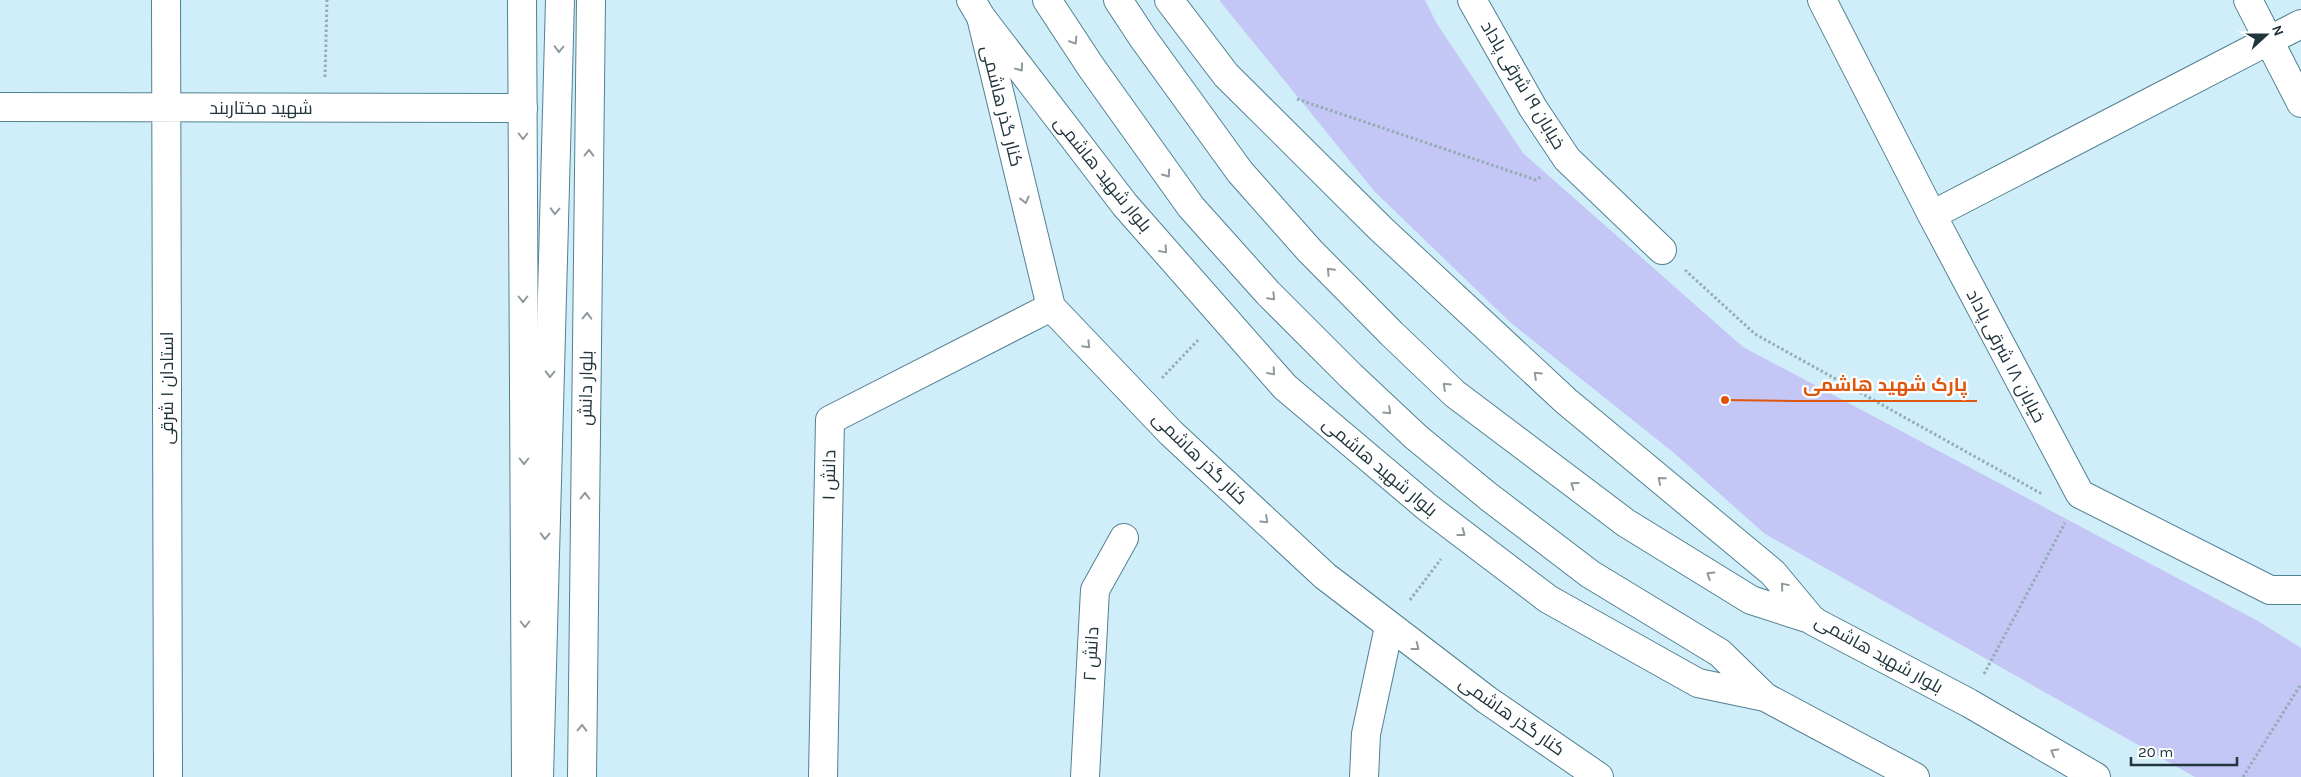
<svg xmlns="http://www.w3.org/2000/svg" width="2301" height="777" font-family="Karla,Cairo,sans-serif">
  <style>
    .green { fill: #c4c6f5 }
    .lines { fill: none; stroke-linecap: round; stroke-linejoin: round }
    .minor-casing { stroke: #518192; stroke-width: 30 }
    .secondary-casing { stroke: #518192; stroke-width: 30 }
    .primary-casing { stroke: #518192; stroke-width: 30 }
    .path { stroke: #93adb7; stroke-width: 3; stroke-dasharray: 2.5 2.5; stroke-linecap: butt }
    .minor { stroke: #fff; stroke-width: 28 }
    .secondary { stroke: #fff; stroke-width: 28 }
    .primary { stroke: #fff; stroke-width: 28 }
    .oneway { stroke: #909a9e }
    .labels { text-anchor: middle; stroke-width: 4.5; stroke-linejoin: round; paint-order: stroke }
    .street-label { font-size: 18px; fill: #21353c; stroke: #fff }
    .leader { fill: none; stroke: #de570e; stroke-width: 2 }
    .callout-dot { fill: #de570e; stroke: #fff; stroke-width: 2 }
    .callout-label { font-size: 19px; text-anchor: middle; font-weight: bold; fill: #de570e; stroke: #fff; stroke-width: 4.5; stroke-linejoin: round; paint-order: stroke }
  </style>
  <rect width="100%" height="100%" fill="#d0eef9"/>
  <path class="green" d="M 1219,0 L 1425,0 L 1437,24 L 1523,153 L 1743,347 L 2258,621 L 2301,648 L 2301,777 L 2195,777 L 1765,534 L 1674,453 L 1511,323 L 1375,192 Z"/>
  <g class="lines">
    <defs>
      <path id="minor" d="M 166,0 L 168,777
        M 1472,0 L 1533,108 L 1567,159 L 1662,250
        M 1822,0 L 1932,215 L 2080,494 L 2270,590 L 2301,590
        M 2248,0 L 2301,103
        M 0,107 L 523,108
        M 1932,215 L 2301,24
        M 823,777 L 830,420 L 1051,307
        M 1085,777 L 1095,590 L 1124,538
        M 1364,777 L 1366,734 L 1389,627"/>
      <path id="secondary" d="M 522,0 L 526,777
        M 981,17 L 1051,307 L 1171,433 L 1325,576 L 1487,700 L 1599,777
        M 582,777 L 591,0"/>
      <path id="primary" d="M 971,0 L 981,17 L 1125,205 L 1285,387 L 1427,507 L 1548,599 L 1698,683 L 1765,697 L 1915,777
        M 1047,0 L 1091,67 L 1191,207 L 1268,293 L 1351,376 L 1416,437 L 1489,497 L 1590,574 L 1720,653 L 1765,697
        M 1118,0 L 1143,38 L 1240,172 L 1310,251 L 1392,334 L 1455,394 L 1626,523 L 1751,600 L 1813,620
        M 1169,0 L 1226,75 L 1381,229 L 1566,401 L 1773,573 L 1813,621 L 1969,703 L 2096,777
        M 539,777 L 560,0"/>
    </defs>
    <use href="#minor" class="minor-casing"/>
    <use href="#secondary" class="secondary-casing"/>
    <use href="#primary" class="primary-casing"/>
    <path class="path" d="M 325,77 L 327,0
      M 1297,99 L 1536,180 L 1542,176
      M 1685,270 L 1755,334 L 2042,494
      M 1162,378 L 1199,339
      M 1410,600 L 1441,559
      M 1984,674 L 2065,523
      M 2243,777 L 2301,684"/>
    <use href="#minor" class="minor"/>
    <use href="#secondary" class="secondary"/>
    <use href="#primary" class="primary"/>
  </g>
  <defs><path id="oneway-chevron" d="M-2-3.5L2.5 0L-2 3.5" fill="none" stroke-width="1.6" stroke-linecap="round" stroke-linejoin="round" transform="scale(1.25)"/></defs>
  <g class="oneway">
    <use href="#oneway-chevron" transform="translate(1074 41) rotate(57)"/>
    <use href="#oneway-chevron" transform="translate(559 49) rotate(91)"/>
    <use href="#oneway-chevron" transform="translate(1020 68) rotate(53)"/>
    <use href="#oneway-chevron" transform="translate(523 136) rotate(90)"/>
    <use href="#oneway-chevron" transform="translate(589 153) rotate(-89)"/>
    <use href="#oneway-chevron" transform="translate(1167 174) rotate(55)"/>
    <use href="#oneway-chevron" transform="translate(1025 200) rotate(76)"/>
    <use href="#oneway-chevron" transform="translate(555 211) rotate(92)"/>
    <use href="#oneway-chevron" transform="translate(1164 250) rotate(49)"/>
    <use href="#oneway-chevron" transform="translate(1330 271) rotate(-134)"/>
    <use href="#oneway-chevron" transform="translate(1272 297) rotate(46)"/>
    <use href="#oneway-chevron" transform="translate(523 299) rotate(90)"/>
    <use href="#oneway-chevron" transform="translate(587 316) rotate(-89)"/>
    <use href="#oneway-chevron" transform="translate(1087 345) rotate(46)"/>
    <use href="#oneway-chevron" transform="translate(1272 372) rotate(49)"/>
    <use href="#oneway-chevron" transform="translate(550 374) rotate(92)"/>
    <use href="#oneway-chevron" transform="translate(1537 375) rotate(-137)"/>
    <use href="#oneway-chevron" transform="translate(1446 386) rotate(-137)"/>
    <use href="#oneway-chevron" transform="translate(1388 411) rotate(43)"/>
    <use href="#oneway-chevron" transform="translate(524 461) rotate(90)"/>
    <use href="#oneway-chevron" transform="translate(1661 480) rotate(-140)"/>
    <use href="#oneway-chevron" transform="translate(1574 485) rotate(-144)"/>
    <use href="#oneway-chevron" transform="translate(585 496) rotate(-89)"/>
    <use href="#oneway-chevron" transform="translate(1265 520) rotate(43)"/>
    <use href="#oneway-chevron" transform="translate(1462 533) rotate(37)"/>
    <use href="#oneway-chevron" transform="translate(545 536) rotate(92)"/>
    <use href="#oneway-chevron" transform="translate(1710 575) rotate(-148)"/>
    <use href="#oneway-chevron" transform="translate(1784 586) rotate(-130)"/>
    <use href="#oneway-chevron" transform="translate(525 624) rotate(90)"/>
    <use href="#oneway-chevron" transform="translate(1416 647) rotate(37)"/>
    <use href="#oneway-chevron" transform="translate(582 728) rotate(-89)"/>
    <use href="#oneway-chevron" transform="translate(2054 752) rotate(-150)"/>
  </g>
  <g class="labels">
    <g class="street-label">
      <text transform="translate(1523 85) rotate(59)" y="6">خیابان ۱۹ شرقی پاداد</text>
      <text transform="translate(1002 106) rotate(76)" y="6">کنار گذر هاشمی</text>
      <text x="261" y="114">شهید مختاربند</text>
      <text transform="translate(1103 174) rotate(51)" y="6">بلوار شهید هاشمی</text>
      <text transform="translate(2006 356) rotate(62)" y="6">خیابان ۱۸ شرقی پاداد</text>
      <text transform="translate(167 388) rotate(-90)" y="6">استادان ۱ شرقی</text>
      <text transform="translate(586 388) rotate(-89)" y="6">بلوار دانش</text>
      <text transform="translate(1200 458) rotate(44)" y="6">کنار گذر هاشمی</text>
      <text transform="translate(1380 467) rotate(40)" y="6">بلوار شهید هاشمی</text>
      <text transform="translate(829 475) rotate(-89)" y="6">دانش ۱</text>
      <text transform="translate(1091 654) rotate(-87)" y="6">دانش ۲</text>
      <text transform="translate(1879 654) rotate(29)" y="6">بلوار شهید هاشمی</text>
      <text transform="translate(1512 716) rotate(35)" y="6">کنار گذر هاشمی</text>
    </g>
  </g>
  <path class="leader" d="M1725 400L1793 401H1977"/>
  <circle class="callout-dot" cx="1725" cy="400" r="5"/>
  <g class="callout-label">
    <text x="1885" y="391">پارک شهید هاشمی</text>
  </g>
  <g transform="translate(2266 35) rotate(69)" stroke="#ffffff" stroke-width="4" paint-order="stroke">
  <path d="M0-4L9 19L0 12L-9 19Z" fill="#21353c"/>
  <text y="-8" font-size="14" font-weight="bold" text-anchor="middle" fill="#21353c">N</text>
  </g>
  <path d="M2131 757v8h106v-8" fill="none" stroke="#21353c" stroke-width="2.5"/>
  <text x="2138" y="757" font-size="15" fill="#21353c" stroke="#ffffff" stroke-width="4" paint-order="stroke">20 m</text>
</svg>
